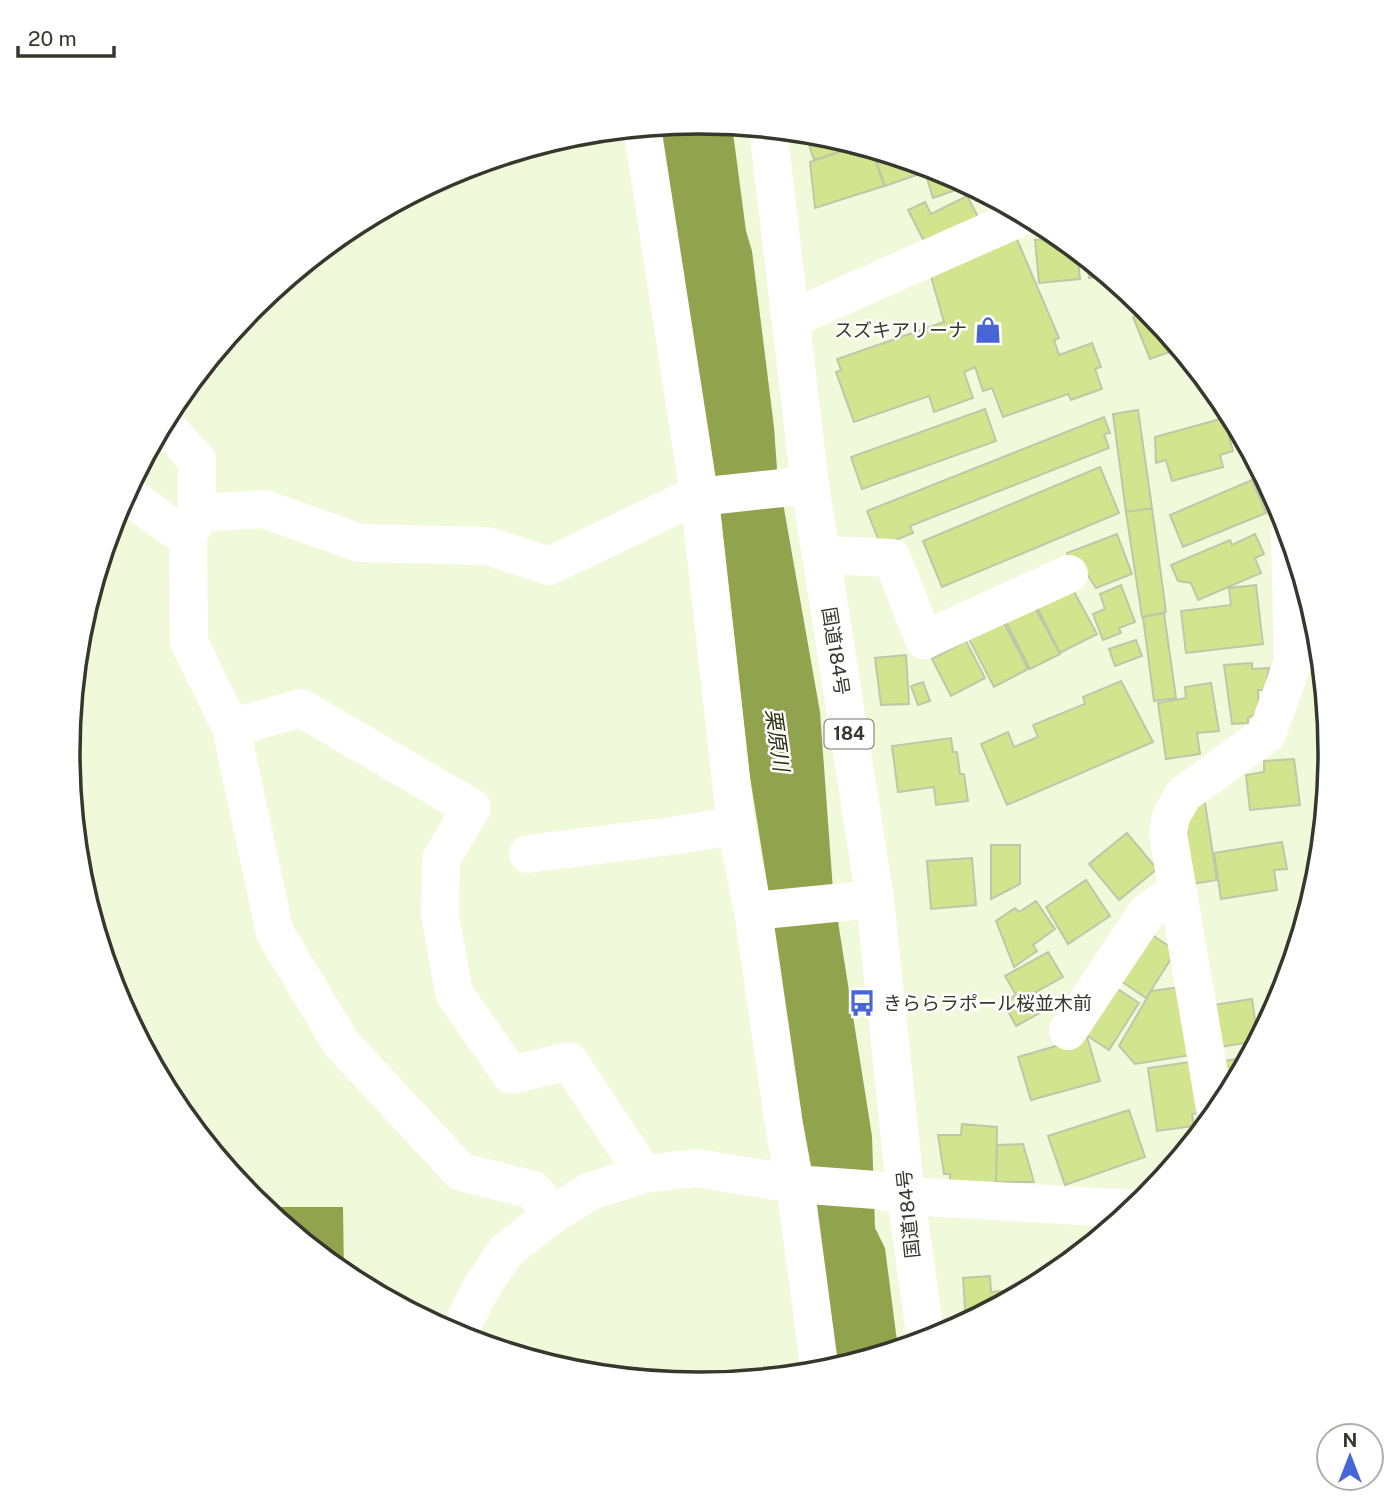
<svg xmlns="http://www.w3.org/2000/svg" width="1399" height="1506" font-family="'Public Sans','Noto Sans JP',sans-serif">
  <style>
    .water { fill: #91a34d }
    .building { fill: #d2e58e; stroke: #bfc7a9; stroke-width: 2 }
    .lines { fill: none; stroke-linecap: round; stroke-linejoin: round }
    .minor { stroke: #fff; stroke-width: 38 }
    .highway { stroke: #fff; stroke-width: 38 }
    .labels { text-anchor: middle; stroke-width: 5; stroke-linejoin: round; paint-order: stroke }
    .shield { fill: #fff; stroke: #72746b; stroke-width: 2 }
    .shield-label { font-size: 18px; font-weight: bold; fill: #35382c }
    .poi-label { font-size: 19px; fill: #35382c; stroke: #fff; text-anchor: end }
    .street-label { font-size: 19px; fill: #35382c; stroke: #fff }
    .water-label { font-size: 21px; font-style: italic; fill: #29310c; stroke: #fff }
    .rim { fill: none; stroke: #35382c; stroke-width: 3.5 }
  </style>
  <rect width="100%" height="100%" fill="#f1f9db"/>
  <path class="water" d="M 700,122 L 708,126 L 713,123 L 732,125 L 746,231 L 752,251 L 774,427 L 777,469 L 820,712 L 833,890 L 872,1136 L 875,1228 L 885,1248 L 898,1349 L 836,1368 L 800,1134 L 773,920 L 750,777 L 720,507 L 649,127 Z
    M 262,1207 L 343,1207 L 344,1274 Z"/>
  <path class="building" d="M 805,132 L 823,134 L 860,145 L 814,160 Z
    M 861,145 L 872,149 L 884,186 L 815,208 L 810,162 Z
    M 872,149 L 941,170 L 970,185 L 933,198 L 925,172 L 885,186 Z
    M 973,187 L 992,197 L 976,201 Z
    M 967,196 L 981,222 L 929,251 L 908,210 L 925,202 L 931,214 Z
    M 1016,237 L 1059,338 L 1054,340 L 1059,355 L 1092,343 L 1101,367 L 1095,369 L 1102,389 L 1071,400 L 1068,394 L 1003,417 L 992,388 L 983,391 L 975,367 L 964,372 L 973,398 L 934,412 L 929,396 L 854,422 L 836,372 L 841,370 L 837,359 L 944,322 L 930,273 Z
    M 1062,238 L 1077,250 L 1080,279 L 1039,283 L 1035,240 Z
    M 1087,258 L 1108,275 L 1089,278 Z
    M 1134,298 L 1135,298 L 1147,309 L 1138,311 Z
    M 1149,311 L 1175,342 L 1172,343 L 1175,350 L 1150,359 L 1133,317 Z
    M 985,409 L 996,441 L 862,489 L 851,457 Z
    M 1138,410 L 1152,508 L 1126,512 L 1113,414 Z
    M 1104,417 L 1110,433 L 1104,434 L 1109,448 L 910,526 L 913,533 L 881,546 L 867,511 Z
    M 1224,418 L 1233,451 L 1220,455 L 1223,467 L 1172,481 L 1166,460 L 1156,463 L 1155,437 Z
    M 1100,467 L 1119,513 L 942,587 L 923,541 Z
    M 1252,480 L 1266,513 L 1183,547 L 1170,515 Z
    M 1152,508 L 1166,612 L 1142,617 L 1126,512 Z
    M 1117,534 L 1132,574 L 1096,588 L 1087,574 L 1076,579 L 1067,553 Z
    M 1255,534 L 1264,554 L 1255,558 L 1261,573 L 1198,600 L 1191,583 L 1178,581 L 1171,565 L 1230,540 L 1232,545 Z
    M 1121,585 L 1135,622 L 1119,628 L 1121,633 L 1103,640 L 1093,614 L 1105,609 L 1100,594 Z
    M 1256,585 L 1263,644 L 1186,653 L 1181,611 L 1231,605 L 1229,588 Z
    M 1072,588 L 1097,634 L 1060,653 L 1036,605 Z
    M 1311,604 L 1319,630 L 1319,633 L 1311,633 Z
    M 1034,606 L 1060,654 L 1030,669 L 1005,620 Z
    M 1164,613 L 1176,698 L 1154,701 L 1143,617 Z
    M 1002,619 L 1028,669 L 994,687 L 967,635 Z
    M 1136,640 L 1142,656 L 1115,666 L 1109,649 Z
    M 966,641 L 985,678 L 951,696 L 932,659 Z
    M 906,655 L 909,704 L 881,705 L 875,658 Z
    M 1252,663 L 1252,669 L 1269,668 L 1265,690 L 1258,690 L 1259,712 L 1248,718 L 1248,723 L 1232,724 L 1224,665 Z
    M 1121,681 L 1153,742 L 1007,805 L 981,744 L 1008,732 L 1014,747 L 1038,737 L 1033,725 L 1085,704 L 1083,697 Z
    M 923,682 L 930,701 L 918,705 L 911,686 Z
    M 1211,683 L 1219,731 L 1197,733 L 1200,754 L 1166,759 L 1158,703 L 1186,698 L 1185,687 Z
    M 951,738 L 953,752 L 957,752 L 960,774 L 964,774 L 968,801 L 936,805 L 934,787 L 898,792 L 892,746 Z
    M 1294,759 L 1300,805 L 1250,810 L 1246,775 L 1264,772 L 1264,761 Z
    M 1205,803 L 1217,880 L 1186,885 L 1188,805 Z
    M 1127,833 L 1157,869 L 1119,900 L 1089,864 Z
    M 1282,842 L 1287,869 L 1274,870 L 1277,890 L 1221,899 L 1214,853 Z
    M 991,845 L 1020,845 L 1020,884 L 991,899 Z
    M 972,858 L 976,905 L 931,909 L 927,861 Z
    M 1086,880 L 1110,916 L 1068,944 L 1046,907 Z
    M 1036,901 L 1055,929 L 1033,945 L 1037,951 L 1014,967 L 996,921 L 1015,908 L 1019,912 Z
    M 1145,930 L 1176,951 L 1146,998 L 1115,977 Z
    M 1048,952 L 1063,977 L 1036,992 L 1045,1010 L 1016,1026 L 1003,1002 L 1016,995 L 1005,976 Z
    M 1110,984 L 1139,1003 L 1109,1050 L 1080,1031 Z
    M 1180,987 L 1191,1055 L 1135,1064 L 1119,1046 L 1151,991 Z
    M 1252,999 L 1258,1041 L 1213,1048 L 1207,1006 Z
    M 1273,1007 L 1275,1009 L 1267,1024 L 1262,1020 Z
    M 1087,1037 L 1100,1081 L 1031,1100 L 1018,1057 Z
    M 1249,1057 L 1227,1099 L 1222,1061 Z
    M 1191,1062 L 1199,1113 L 1192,1114 L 1194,1126 L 1157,1131 L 1148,1068 Z
    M 1129,1110 L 1145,1157 L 1065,1185 L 1048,1136 Z
    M 962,1124 L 997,1127 L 996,1184 L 950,1185 L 950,1174 L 944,1174 L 938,1135 L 961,1135 Z
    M 1023,1144 L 1034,1182 L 996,1182 L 997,1145 Z
    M 990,1276 L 991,1292 L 1029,1289 L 966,1323 L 963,1278 Z"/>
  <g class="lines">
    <path class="minor" d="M 642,127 L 699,494 L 736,825 L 753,911 L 784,1125 L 795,1184 L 820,1372
      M 791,319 L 1026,215
      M 163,423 L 197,460 L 197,513 L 188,539 L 189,642 L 231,728 L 275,933 L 341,1043 L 461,1172 L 533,1190 L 553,1214
      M 126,494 L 188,539
      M 197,513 L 264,509 L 360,543 L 487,546 L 549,566 L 699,494 L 717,495 L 810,485
      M 821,555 L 892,558 L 924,640 L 1069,574
      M 231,728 L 301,708 L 472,808 L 441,859 L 440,915 L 454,993 L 511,1075 L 569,1061 L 644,1174
      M 528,854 L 679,835 L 736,825
      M 753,911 L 875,899
      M 1068,1031 L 1147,912 L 1178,891
      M 1216,1114 L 1168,834 L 1171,816 L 1184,794 L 1267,734 L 1293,662 L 1290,535
      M 457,1336 L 480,1290 L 506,1251 L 553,1214 L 591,1191 L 644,1174 L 696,1168 L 795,1184 L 876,1190 L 906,1196 L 1134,1209"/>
    <path class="highway" d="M 768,128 L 810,485 L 875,899 L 906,1196 L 926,1341"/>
  </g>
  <defs>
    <symbol id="shop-bare" viewBox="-9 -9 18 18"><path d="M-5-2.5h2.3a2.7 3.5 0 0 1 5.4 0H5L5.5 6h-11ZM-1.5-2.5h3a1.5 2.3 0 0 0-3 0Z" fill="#4865d8" stroke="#fff" stroke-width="2.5" paint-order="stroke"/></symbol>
    <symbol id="bus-bare" viewBox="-9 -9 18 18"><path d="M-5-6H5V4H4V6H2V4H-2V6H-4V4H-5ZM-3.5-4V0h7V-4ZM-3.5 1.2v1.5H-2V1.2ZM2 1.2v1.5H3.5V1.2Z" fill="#4865d8" stroke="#fff" stroke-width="2.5" paint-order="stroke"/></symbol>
  </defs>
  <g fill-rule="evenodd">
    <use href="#shop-bare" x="969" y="311" width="38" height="38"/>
    <use href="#bus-bare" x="843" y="984" width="38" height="38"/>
  </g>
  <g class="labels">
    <rect class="shield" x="824.5" y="719.5" width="49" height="29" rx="5"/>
    <g class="shield-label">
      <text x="849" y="740">184</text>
    </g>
    <g class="poi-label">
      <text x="967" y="337">スズキアリーナ</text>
      <text x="883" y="1010" text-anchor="start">きららラポール桜並木前</text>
    </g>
    <g class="street-label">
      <text transform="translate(836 651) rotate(81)" y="7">国道184号</text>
      <text transform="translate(908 1214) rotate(-96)" y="7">国道184号</text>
    </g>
    <g class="water-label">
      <text transform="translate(777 740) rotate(82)" y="7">栗原川</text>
    </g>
  </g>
  <path d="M0 0H1399V1506H0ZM80 753a619 619 0 1 1 1238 0a619 619 0 1 1-1238 0Z" fill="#fff" fill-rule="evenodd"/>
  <path class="rim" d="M80 753a619 619 0 1 1 1238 0a619 619 0 1 1-1238 0Z"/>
  <g transform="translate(1350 1457)"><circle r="33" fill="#ffffff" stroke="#aeafab" stroke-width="2"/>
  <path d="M0-5L12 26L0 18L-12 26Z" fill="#4865d8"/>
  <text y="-10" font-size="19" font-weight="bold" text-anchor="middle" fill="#35382c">N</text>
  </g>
  <path d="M18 46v10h96v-10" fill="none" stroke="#35382c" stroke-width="3.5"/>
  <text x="28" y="46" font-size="21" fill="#35382c" stroke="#ffffff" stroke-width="5" paint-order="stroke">20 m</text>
</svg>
